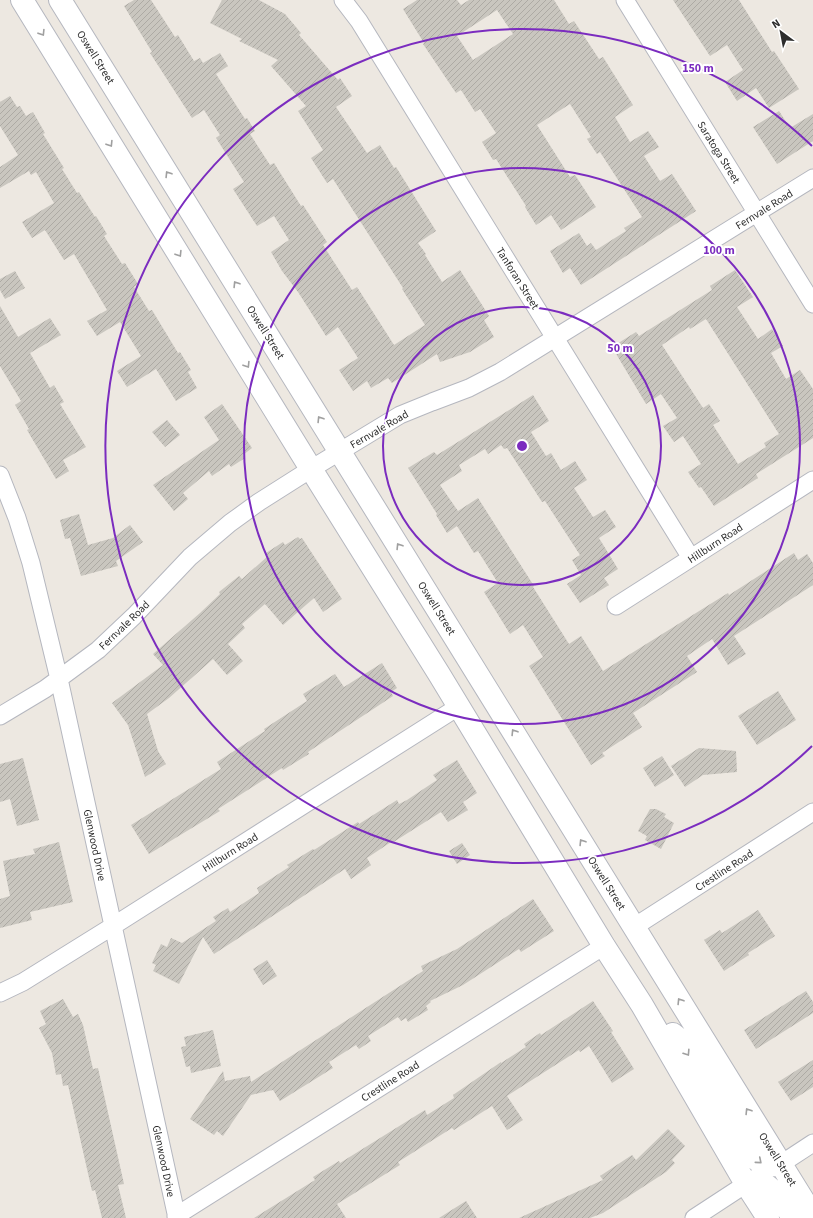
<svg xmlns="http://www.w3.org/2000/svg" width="813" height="1218" font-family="'Source Sans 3',sans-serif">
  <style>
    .building { fill: url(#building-hatch); fill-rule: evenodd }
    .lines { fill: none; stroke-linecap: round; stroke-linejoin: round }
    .minor-casing { stroke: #b5b7bf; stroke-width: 19 }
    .secondary-casing { stroke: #b5b7bf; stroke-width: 24 }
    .minor { stroke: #fff; stroke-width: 17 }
    .secondary { stroke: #fff; stroke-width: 22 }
    .oneway { stroke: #a0a0a0 }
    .ring { fill: none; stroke: #7b2cbf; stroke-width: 2 }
    .labels { text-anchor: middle; stroke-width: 4; stroke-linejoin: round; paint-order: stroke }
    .street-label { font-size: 11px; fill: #2d2d2d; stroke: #fff }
    .centre { fill: #7b2cbf; stroke: #fff; stroke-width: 2 }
    .ring-label { font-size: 12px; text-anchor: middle; font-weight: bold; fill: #7b2cbf; stroke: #fff; stroke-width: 4; stroke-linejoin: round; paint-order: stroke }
  </style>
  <defs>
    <pattern id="building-hatch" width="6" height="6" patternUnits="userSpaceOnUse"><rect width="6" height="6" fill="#c9c6bf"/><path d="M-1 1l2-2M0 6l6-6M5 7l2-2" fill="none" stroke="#adaaa4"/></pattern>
  </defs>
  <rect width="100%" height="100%" fill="#ede8e1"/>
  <path class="building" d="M 134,0 L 151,0 L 175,37 L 178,35 L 194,61 L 200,58 L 203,63 L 220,53 L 228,66 L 216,74 L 245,119 L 247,118 L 255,131 L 250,134 L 270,165 L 274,163 L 301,206 L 303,205 L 327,242 L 323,245 L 352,290 L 357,287 L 394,345 L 425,325 L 402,289 L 403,288 L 333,179 L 327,183 L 311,158 L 323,150 L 298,111 L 306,106 L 271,66 L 278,60 L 239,41 L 242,39 L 210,23 L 222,0 L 259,0 L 285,14 L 301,33 L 299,35 L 338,80 L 340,78 L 352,96 L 336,107 L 367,153 L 380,145 L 394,168 L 396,167 L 436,231 L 418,243 L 426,254 L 425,255 L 442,282 L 460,270 L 489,316 L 484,320 L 494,337 L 470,352 L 440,362 L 437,354 L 392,383 L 388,378 L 371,388 L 367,381 L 353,391 L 339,370 L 358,358 L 338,327 L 326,336 L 298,292 L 282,271 L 271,252 L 289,240 L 274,216 L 257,226 L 233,189 L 244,182 L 216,138 L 220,135 L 204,110 L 192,118 L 150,53 L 152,52 L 124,6 Z
    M 417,0 L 457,0 L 461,5 L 469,0 L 554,0 L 569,24 L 574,21 L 599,59 L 603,57 L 633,105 L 615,117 L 630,142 L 648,131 L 659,147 L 644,156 L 660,181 L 672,174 L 696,211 L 581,285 L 570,268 L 563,273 L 550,251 L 579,233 L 587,246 L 591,243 L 596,250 L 626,231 L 624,228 L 642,217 L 600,152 L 597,154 L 587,139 L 591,137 L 570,104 L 537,125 L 570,177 L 575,175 L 596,207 L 561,230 L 551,215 L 536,225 L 525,207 L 526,206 L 496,159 L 493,160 L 482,142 L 496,133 L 480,109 L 475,112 L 461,90 L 456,93 L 423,44 L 424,43 L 403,9 ZM 497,10 L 513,34 L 473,60 L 457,36 Z
    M 673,0 L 739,0 L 772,52 L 774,51 L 799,89 L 769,108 L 756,88 L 737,101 L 725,82 L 743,70 L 727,45 L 710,56 Z
    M 10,96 L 17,107 L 20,106 L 26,116 L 33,112 L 45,133 L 43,134 L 64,168 L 62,169 L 77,193 L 79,192 L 95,217 L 96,216 L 107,234 L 104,236 L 122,264 L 125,263 L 138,284 L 134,287 L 149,311 L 152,310 L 178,353 L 180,352 L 191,370 L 188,372 L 197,388 L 176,401 L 156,369 L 127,387 L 117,371 L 141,356 L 120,322 L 97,336 L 87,321 L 107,310 L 74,254 L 64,260 L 45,230 L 32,238 L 22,222 L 54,203 L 36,172 L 31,175 L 29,171 L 0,188 L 0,167 L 18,155 L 0,126 L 0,102 Z
    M 779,111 L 790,128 L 813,114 L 813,141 L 777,164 L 753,127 Z
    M 735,270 L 753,297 L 737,307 L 758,339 L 772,329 L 783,346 L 771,353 L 786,379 L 800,370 L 813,389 L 813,438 L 756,474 L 758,478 L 714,506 L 701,487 L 699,488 L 688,472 L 701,464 L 683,436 L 674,442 L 663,426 L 677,418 L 661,394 L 646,404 L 612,347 L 636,332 L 639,336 L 712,290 L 710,286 ZM 706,319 L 779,434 L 764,443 L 766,447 L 738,464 L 713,425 L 720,421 L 709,404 L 703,408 L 662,345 L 689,327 L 690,329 Z
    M 15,271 L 25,288 L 5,299 L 0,290 L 0,279 Z
    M 0,306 L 18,337 L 50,318 L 61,335 L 30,353 L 50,388 L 54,385 L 64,402 L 60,404 L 86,447 L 63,460 L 69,471 L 56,479 L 27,430 L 29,429 L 15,405 L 21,401 L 0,366 Z
    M 533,395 L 549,421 L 531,432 L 546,456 L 551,453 L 561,470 L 575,461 L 587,480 L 574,488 L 593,517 L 605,510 L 616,527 L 599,538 L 618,569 L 604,578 L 609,585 L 580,603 L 567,584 L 581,575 L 572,560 L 580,555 L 545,501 L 542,502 L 507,448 L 504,449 L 501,445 L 488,454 L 485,449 L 459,465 L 462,471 L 440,485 L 458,511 L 478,498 L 534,586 L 533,587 L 569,644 L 581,636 L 603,671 L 728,593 L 729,595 L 794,553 L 798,560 L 807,554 L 813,563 L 813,585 L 734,636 L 746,654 L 728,665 L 712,639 L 687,656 L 697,672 L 633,713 L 642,727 L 602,753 L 605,756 L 591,765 L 529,666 L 543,657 L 523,625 L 510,634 L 484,592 L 498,583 L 478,551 L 474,553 L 457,526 L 447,533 L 436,515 L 437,514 L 408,468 L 434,452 L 437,455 Z
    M 222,404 L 252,448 L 243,455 L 245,458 L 231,467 L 229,464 L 212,476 L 209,471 L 183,493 L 188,499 L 174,511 L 153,485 L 219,440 L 204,417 Z
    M 167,420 L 180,435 L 165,447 L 152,432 Z
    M 79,514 L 88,545 L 113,538 L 130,525 L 143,542 L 116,561 L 118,566 L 81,576 L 70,538 L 65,539 L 60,520 Z
    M 298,537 L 300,539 L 302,538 L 342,599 L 323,612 L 314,598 L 283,625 L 265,604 L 242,624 L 245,628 L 228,644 L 243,661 L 227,675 L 213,659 L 169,698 L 147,714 L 158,751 L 166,764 L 145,777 L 128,725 L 112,703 L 163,665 L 153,654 L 200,613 L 220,594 L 219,592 L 239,576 L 242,579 L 268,556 L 266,553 L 283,542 L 285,545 Z
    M 382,663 L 397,688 L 391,692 L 393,696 L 308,752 L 309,754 L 283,770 L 282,768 L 218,809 L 220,811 L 149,854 L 131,825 L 221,769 L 217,762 L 265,731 L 264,729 L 307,701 L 303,694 L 335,674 L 344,687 Z
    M 778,691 L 796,720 L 757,745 L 738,716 Z
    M 699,748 L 736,751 L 737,772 L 703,775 L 685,787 L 671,766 Z
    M 662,756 L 674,775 L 655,787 L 643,768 Z
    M 23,758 L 39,820 L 17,826 L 10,799 L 0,802 L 0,764 Z
    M 457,760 L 477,793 L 463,802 L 468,810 L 448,822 L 441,812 L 392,843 L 391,842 L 367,858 L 371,865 L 351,879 L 345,869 L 214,954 L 203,937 L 179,984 L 153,971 L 156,965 L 152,963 L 161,944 L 167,947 L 171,938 L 182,943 L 216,921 L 213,917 L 228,908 L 230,912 L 259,893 L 257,888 L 289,867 L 287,865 L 313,849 L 314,850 L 358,822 L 359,824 L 397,800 L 399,804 L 407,800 L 437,780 L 433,775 Z
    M 650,809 L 656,809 L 666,814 L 664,817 L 674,823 L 661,849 L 645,840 L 647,836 L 638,831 Z
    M 59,842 L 73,902 L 30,912 L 32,920 L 0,928 L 0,899 L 10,896 L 3,861 L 35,854 L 33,849 Z
    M 462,843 L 470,855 L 457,864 L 449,851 Z
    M 533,899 L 554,931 L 521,952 L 519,949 L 463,985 L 430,1001 L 431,1002 L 426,1006 L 428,1010 L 408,1022 L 406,1018 L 401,1021 L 398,1017 L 368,1036 L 371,1041 L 359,1049 L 356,1045 L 329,1062 L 333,1068 L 280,1101 L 273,1090 L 251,1095 L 223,1136 L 217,1131 L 214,1135 L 190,1119 L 223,1071 L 225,1081 L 250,1076 L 251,1082 L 423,971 L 421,966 L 457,949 Z
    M 758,910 L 775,936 L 748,953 L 749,955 L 724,971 L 704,940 L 720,930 L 722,933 Z
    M 267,960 L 277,976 L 263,985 L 253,969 Z
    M 806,991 L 813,1002 L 813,1013 L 756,1049 L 744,1030 Z
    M 63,999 L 73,1017 L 78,1014 L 83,1025 L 93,1069 L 98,1068 L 124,1184 L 118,1185 L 126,1218 L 102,1218 L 95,1190 L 92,1191 L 68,1085 L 63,1086 L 61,1074 L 56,1075 L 52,1053 L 39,1028 L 46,1024 L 40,1011 Z
    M 593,1001 L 613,1031 L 611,1032 L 634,1069 L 612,1083 L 589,1046 L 580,1052 L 579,1050 L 507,1096 L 523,1120 L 507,1130 L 492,1106 L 454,1130 L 452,1128 L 398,1162 L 400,1165 L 337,1204 L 346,1218 L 254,1218 L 315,1180 L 313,1177 L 339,1161 L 340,1163 L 425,1110 L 427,1115 L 454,1098 L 453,1095 L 501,1062 L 501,1063 L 526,1047 L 524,1044 L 540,1033 L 541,1035 Z
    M 213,1030 L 221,1066 L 191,1073 L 190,1066 L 186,1067 L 181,1047 L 186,1046 L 184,1037 Z
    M 813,1060 L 813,1087 L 791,1101 L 778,1082 Z
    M 668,1129 L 685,1146 L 672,1160 L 675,1163 L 666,1172 L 603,1213 L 590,1218 L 519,1218 L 603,1180 L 600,1176 L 632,1155 L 636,1160 Z
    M 466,1201 L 477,1218 L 439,1218 Z"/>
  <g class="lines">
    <defs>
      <path id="minor" d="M 343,0 L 359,21 L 691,558
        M 625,0 L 813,304
        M 0,475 L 17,518 L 31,563 L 59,679 L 177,1218
        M 616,606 L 813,480
        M 0,716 L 45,689 L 98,650 L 134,616 L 190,557 L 230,523 L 259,502 L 311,469 L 400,415 L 432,402 L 469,388 L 500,372 L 813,178
        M 634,927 L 813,812
        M 0,993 L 23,982 L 113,926 L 458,707
        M 781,1164 L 813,1143
        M 176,1216 L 604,946
        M 694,1218 L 746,1184"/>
      <path id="secondary" d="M 22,0 L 311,469 L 439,674 L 604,946 L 642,1005 L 746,1184 L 768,1218
        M 60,0 L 813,1216
        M 673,1034 L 678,1038 L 752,1155 C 762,1166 767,1167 781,1164
        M 746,1184 L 757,1180 C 774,1187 784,1203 793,1218"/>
    </defs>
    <use href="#minor" class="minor-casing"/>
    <use href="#secondary" class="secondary-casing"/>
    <use href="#minor" class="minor"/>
    <use href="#secondary" class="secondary"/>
  </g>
  <defs><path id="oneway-chevron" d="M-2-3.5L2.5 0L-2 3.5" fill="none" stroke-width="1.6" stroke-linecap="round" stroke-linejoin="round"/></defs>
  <g class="oneway">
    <use href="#oneway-chevron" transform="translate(42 33) rotate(58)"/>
    <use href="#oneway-chevron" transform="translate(110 144) rotate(58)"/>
    <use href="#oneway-chevron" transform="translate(168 174) rotate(-122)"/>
    <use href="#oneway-chevron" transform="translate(179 254) rotate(58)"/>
    <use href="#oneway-chevron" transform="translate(236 284) rotate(-122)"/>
    <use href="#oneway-chevron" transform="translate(247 365) rotate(58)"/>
    <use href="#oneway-chevron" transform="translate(320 419) rotate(-122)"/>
    <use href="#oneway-chevron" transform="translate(399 546) rotate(-122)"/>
    <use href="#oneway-chevron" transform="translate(514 732) rotate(-122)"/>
    <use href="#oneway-chevron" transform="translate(582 842) rotate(-122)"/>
    <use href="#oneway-chevron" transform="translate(680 1001) rotate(-122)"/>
    <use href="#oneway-chevron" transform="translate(687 1053) rotate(57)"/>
    <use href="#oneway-chevron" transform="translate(748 1111) rotate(-122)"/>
    <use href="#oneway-chevron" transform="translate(759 1161) rotate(40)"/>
  </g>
  <g class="ring">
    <circle cx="522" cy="446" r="139"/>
    <circle cx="522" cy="446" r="278"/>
    <path d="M812 746A417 417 0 1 1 812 146"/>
  </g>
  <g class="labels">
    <g class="street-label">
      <text transform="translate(96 57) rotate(58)" y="4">Oswell Street</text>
      <text transform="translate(719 152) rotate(58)" y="4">Saratoga Street</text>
      <text transform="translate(764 209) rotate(-32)" y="4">Fernvale Road</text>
      <text transform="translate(518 278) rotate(58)" y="4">Tanforan Street</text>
      <text transform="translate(266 332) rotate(58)" y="4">Oswell Street</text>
      <text transform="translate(379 429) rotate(-30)" y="4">Fernvale Road</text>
      <text transform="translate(715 543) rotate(-33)" y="4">Hillburn Road</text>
      <text transform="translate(437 608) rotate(58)" y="4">Oswell Street</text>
      <text transform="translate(124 625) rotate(-44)" y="4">Fernvale Road</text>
      <text transform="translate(95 845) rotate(78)" y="4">Glenwood Drive</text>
      <text transform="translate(230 852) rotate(-32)" y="4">Hillburn Road</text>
      <text transform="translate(724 870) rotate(-33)" y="4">Crestline Road</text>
      <text transform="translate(607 883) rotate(58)" y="4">Oswell Street</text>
      <text transform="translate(390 1081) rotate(-32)" y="4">Crestline Road</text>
      <text transform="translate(778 1159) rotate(58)" y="4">Oswell Street</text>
      <text transform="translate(164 1161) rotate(78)" y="4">Glenwood Drive</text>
    </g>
  </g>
  <circle cx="522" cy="446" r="6" class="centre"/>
  <g class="ring-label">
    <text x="698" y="72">150 m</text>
    <text x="719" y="254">100 m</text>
    <text x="620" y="352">50 m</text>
  </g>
  <g transform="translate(781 32) rotate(328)" stroke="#ffffff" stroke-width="3" paint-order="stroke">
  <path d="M0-3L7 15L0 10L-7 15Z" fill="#2d2d2d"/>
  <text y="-6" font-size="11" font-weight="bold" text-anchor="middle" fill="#2d2d2d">N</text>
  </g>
</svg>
